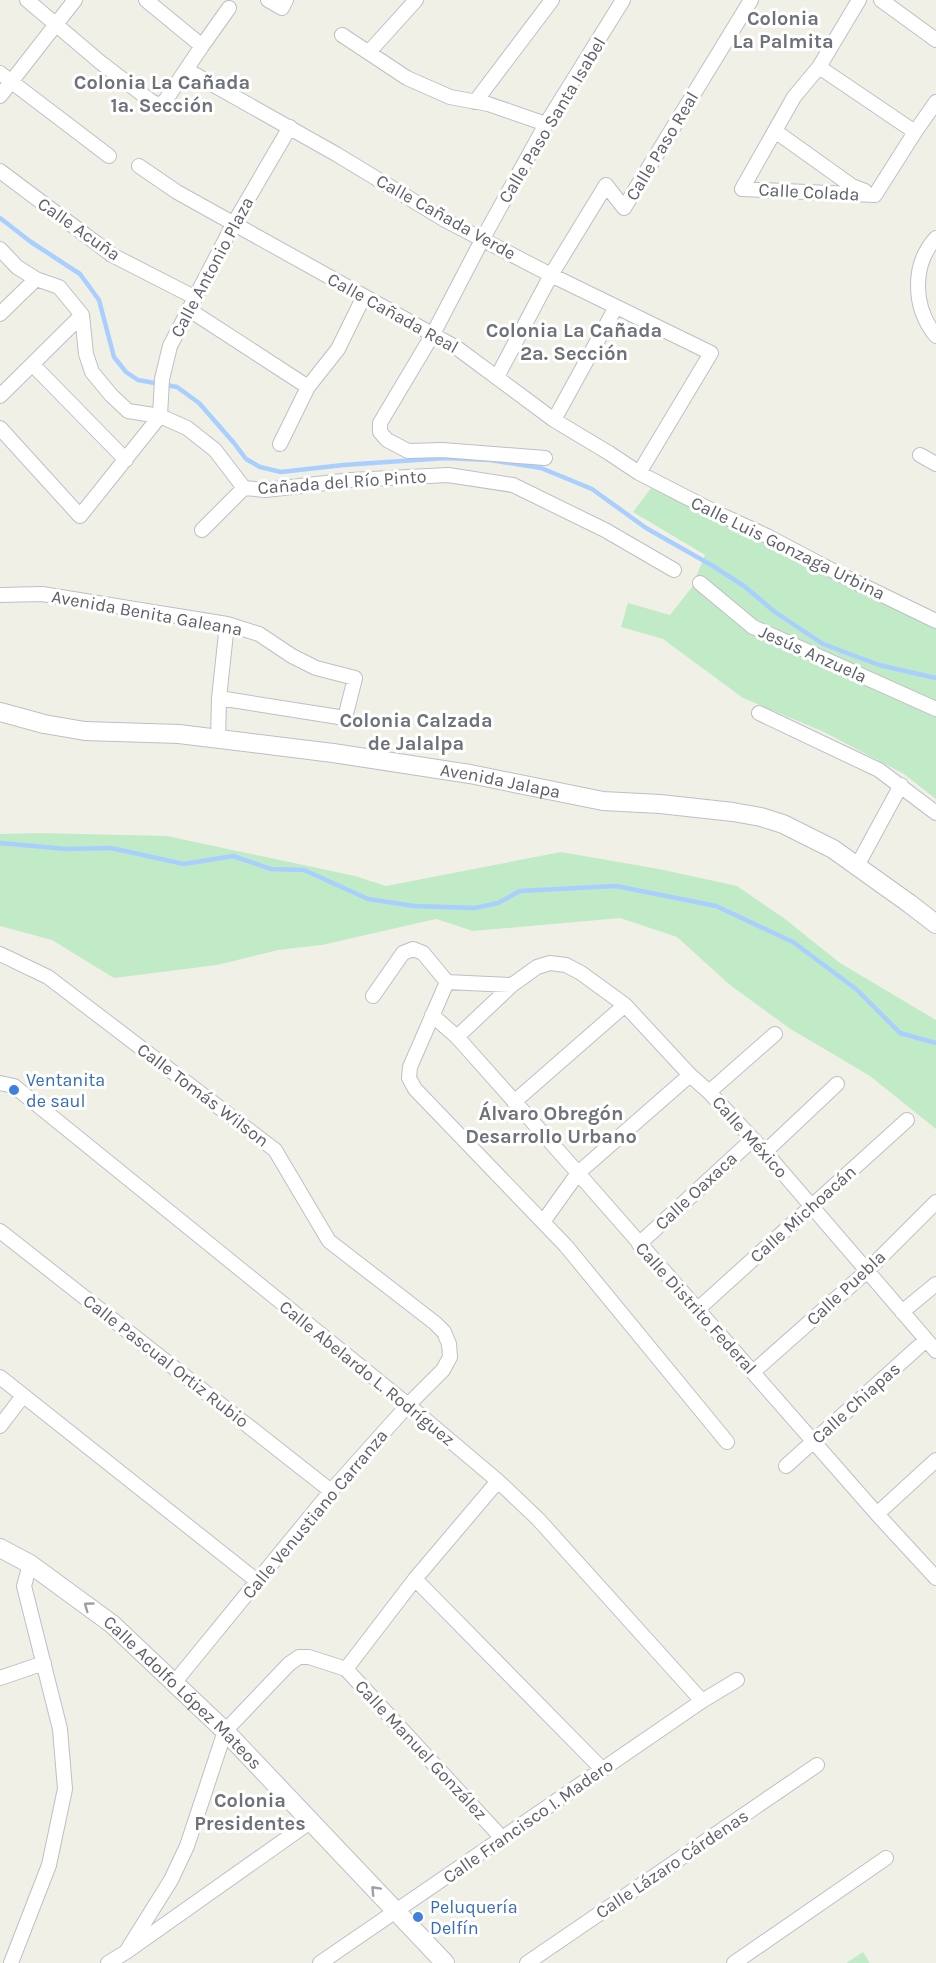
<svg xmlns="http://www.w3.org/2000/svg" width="936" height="1963" font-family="Karla,sans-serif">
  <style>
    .green { fill: #c1ebc6 }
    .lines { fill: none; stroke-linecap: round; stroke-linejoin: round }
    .stream { stroke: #a9cfff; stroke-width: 4.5 }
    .minor-casing { stroke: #bebfc6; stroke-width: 16 }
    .tertiary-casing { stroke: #bebfc6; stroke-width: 20 }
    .minor { stroke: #fff; stroke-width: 14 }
    .tertiary { stroke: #fff; stroke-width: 18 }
    .oneway { stroke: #9ea0a4 }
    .shop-dot { fill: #3f7fe0; stroke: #fff; stroke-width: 2 }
    .labels { text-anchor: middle; stroke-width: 6; stroke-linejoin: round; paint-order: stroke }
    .street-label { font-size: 18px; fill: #5e6168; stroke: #fff }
    .shop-label { font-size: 18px; fill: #366cbe; stroke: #fff; text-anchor: start }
    .neighbourhood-label { font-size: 20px; font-weight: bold; fill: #6e737a; stroke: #fff }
  </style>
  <rect width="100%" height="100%" fill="#f1f0e6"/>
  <path class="green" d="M 651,488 L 936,626 L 936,799 L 904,774 L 824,732 L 743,698 L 663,639 L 621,627 L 628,603 L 670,615 L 692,587 L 705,555 L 633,512 Z
    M 40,833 L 167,836 L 355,876 L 386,886 L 561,852 L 659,869 L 737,886 L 785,919 L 840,963 L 936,1020 L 936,1129 L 870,1076 L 789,1028 L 730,985 L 677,937 L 620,918 L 473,931 L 436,919 L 322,945 L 278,950 L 217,965 L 114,978 L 52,940 L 0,926 L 0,834 Z
    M 863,1952 L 870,1963 L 846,1963 Z"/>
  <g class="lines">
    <path class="stream" d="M 0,218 L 31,242 L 80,274 L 99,300 L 114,357 L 126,372 L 138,380 L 177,387 L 199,403 L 234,443 L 246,459 L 260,467 L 281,472 L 343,465 L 446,458 L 490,460 L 541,468 L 592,489 L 646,528 L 713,566 L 744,586 L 775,612 L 823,644 L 879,665 L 936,678
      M 0,843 L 66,849 L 111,848 L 184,864 L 233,856 L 271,869 L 304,870 L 368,899 L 414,906 L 475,908 L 498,903 L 520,891 L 616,886 L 716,906 L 793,942 L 856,989 L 900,1033 L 936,1043"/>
    <defs>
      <path id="minor" d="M 27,0 L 100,62 L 151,101 L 158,105 L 165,101 L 202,46 L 229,8
        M 146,0 L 202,46
        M 268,0 L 282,8 L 286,0
        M 859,0 L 819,67 L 794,97 L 742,189 L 875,195
        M 881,0 L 936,40
        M 342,35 L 407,78 L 450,97 L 488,104 L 546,124
        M 369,52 L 416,0
        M 819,67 L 915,132
        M 187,70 L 336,154 L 445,220 L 551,275 L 711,353 L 639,473
        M 0,73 L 109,156
        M 0,96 L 75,0
        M 475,102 L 552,0
        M 775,131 L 852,186 L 865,191
        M 139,166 L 177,192 L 457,348 L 554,420 L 609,453 L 639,473 L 719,514 L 767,536 L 839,574 L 936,621
        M 0,171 L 112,255 L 194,297
        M 875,195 L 915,132 L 936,102
        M 936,238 C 911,265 913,308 936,336
        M 0,249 L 17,267 L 36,279 L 59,287 L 82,315 L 86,354 L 92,372 L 111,395 L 128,411 L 160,416 L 187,428 L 215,450 L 244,488 L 266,490 L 351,480 L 448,475 L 513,485 L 605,530 L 674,570
        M 188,309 L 308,387
        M 0,314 L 36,279
        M 33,365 L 126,460
        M 497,377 L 551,275 L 606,185 L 624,208 L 751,0
        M 0,396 L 82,315
        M 554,420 L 616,307
        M 0,428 L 80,516 L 160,416 L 162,379 L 170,346 L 234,223 L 290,127
        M 280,444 L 308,387 L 338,349 L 364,296
        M 920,455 L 936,464
        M 545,458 L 442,450 L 408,451 L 387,440 L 380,432 L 380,423 L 433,334 L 482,240 L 546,124 L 623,0
        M 202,530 L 244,488
        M 700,583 L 753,627 L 936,709
        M 0,595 L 42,594 L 227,624 L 259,634 L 292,656 L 316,668 L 355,678 L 345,718 L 219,698
        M 759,713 L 879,770 L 936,813
        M 218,740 L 219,698 L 227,624
        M 857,866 L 901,785
        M 0,954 L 48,977 L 275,1150 L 329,1241 L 435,1323 L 444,1332 L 449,1344 L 450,1357 L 443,1370 L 408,1405 L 331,1491 L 174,1683
        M 447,982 L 410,1067 L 409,1078 L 415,1089 L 566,1246 L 727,1442
        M 447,982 L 512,985
        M 373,996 L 403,953 L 413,949 L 423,953 L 447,982
        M 432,1015 L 457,1037 L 578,1173 L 877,1514 L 936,1578
        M 457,1037 L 512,985 L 537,967 L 550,963 L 566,965 L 581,973 L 625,1005 L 690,1075 L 709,1092 L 765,1152 L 936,1351
        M 0,1083 L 14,1086 L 408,1405 L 498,1481 L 538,1519 L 702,1701
        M 709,1092 L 775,1034
        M 514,1102 L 625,1005
        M 765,1152 L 837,1084
        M 543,1222 L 578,1173 L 690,1075
        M 0,1231 L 331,1491
        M 639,1244 L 753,1139
        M 698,1309 L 907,1120
        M 902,1312 L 936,1284
        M 753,1372 L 866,1272 L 936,1202
        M 0,1377 L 257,1581
        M 0,1426 L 23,1396
        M 786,1466 L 926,1340
        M 877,1514 L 936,1460
        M 415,1579 L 602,1769
        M 346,1669 L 415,1579 L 498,1481
        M 0,1678 L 44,1663
        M 126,1952 L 171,1880 L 187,1846 L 225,1731 L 289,1664 L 299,1657 L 309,1657 L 346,1669 L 502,1838
        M 11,1963 L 49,1865 L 65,1789 L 60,1729 L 24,1586 L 30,1564
        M 108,1963 L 126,1952 L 310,1822
        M 320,1963 L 702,1701 L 737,1680
        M 527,1963 L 817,1765
        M 734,1963 L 886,1858"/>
      <g id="tertiary">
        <path id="s1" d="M 0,712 L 44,724 L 85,731 L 179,734 L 333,753 L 470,774 L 603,801 L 660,804 L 733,812 L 761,817 L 783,824 L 833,849 L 910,904 L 936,924"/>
        <path id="s2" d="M 0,1548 L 30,1564 L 112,1624 L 225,1731 L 445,1963"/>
      </g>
    </defs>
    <use href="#minor" class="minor-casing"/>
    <use href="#tertiary" class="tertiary-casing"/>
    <use href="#minor" class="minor"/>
    <use href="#tertiary" class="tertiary"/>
  </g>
  <defs><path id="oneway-chevron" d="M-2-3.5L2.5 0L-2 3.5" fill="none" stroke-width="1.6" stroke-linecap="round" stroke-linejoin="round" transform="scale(1.5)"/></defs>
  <g class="oneway">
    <use href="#oneway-chevron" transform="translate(88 1606) rotate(-144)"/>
    <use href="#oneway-chevron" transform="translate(375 1890) rotate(-133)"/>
  </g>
  <g class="shop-dot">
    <circle cx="14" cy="1090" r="6"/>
    <circle cx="418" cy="1917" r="6"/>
  </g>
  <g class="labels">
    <g class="street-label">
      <text transform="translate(552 120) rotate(-59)" y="6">Calle Paso Santa Isabel</text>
      <text transform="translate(662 146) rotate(-59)" y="6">Calle Paso Real</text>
      <text transform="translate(809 192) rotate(3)" y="6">Calle Colada</text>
      <text transform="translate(446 217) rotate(29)" y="6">Calle Cañada Verde</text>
      <text transform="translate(79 229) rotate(35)" y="6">Calle Acuña</text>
      <text transform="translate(212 267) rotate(-62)" y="6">Calle Antonio Plaza</text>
      <text transform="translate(393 313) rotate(29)" y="6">Calle Cañada Real</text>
      <text transform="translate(342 482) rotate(-4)" y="6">Cañada del Río Pinto</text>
      <text transform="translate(788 548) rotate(26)" y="6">Calle Luis Gonzaga Urbina</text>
      <text transform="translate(147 613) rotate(10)" y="6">Avenida Benita Galeana</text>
      <text transform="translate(813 654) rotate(24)" y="6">Jesús Anzuela</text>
      <text dy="6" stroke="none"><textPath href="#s1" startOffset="506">Avenida Jalapa</textPath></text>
      <text transform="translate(203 1095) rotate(37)" y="6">Calle Tomás Wilson</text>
      <text transform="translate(750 1137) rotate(48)" y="6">Calle México</text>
      <text transform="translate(696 1191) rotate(-43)" y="6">Calle Oaxaca</text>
      <text transform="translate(803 1214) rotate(-42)" y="6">Calle Michoacán</text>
      <text transform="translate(846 1288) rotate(-43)" y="6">Calle Puebla</text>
      <text transform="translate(696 1308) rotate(48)" y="6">Calle Distrito Federal</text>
      <text transform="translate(166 1361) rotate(38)" y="6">Calle Pascual Ortiz Rubio</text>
      <text transform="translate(367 1373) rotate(39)" y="6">Calle Abelardo L. Rodríguez</text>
      <text transform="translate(856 1403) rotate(-42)" y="6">Calle Chiapas</text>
      <text transform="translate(315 1514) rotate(-50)" y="6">Calle Venustiano Carranza</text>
      <text dy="6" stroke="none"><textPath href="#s2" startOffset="234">Calle Adolfo López Mateos</textPath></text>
      <text transform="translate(421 1750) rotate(47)" y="6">Calle Manuel González</text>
      <text transform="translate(528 1821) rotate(-35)" y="6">Calle Francisco I. Madero</text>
      <text transform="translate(672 1864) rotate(-34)" y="6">Calle Lázaro Cárdenas</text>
    </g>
    <g class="shop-label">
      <text x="26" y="1086">Ventanita<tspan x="26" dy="21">de saul</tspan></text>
      <text x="430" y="1913">Peluquería<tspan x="430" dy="21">Delfín</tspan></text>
    </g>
    <g class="neighbourhood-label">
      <text x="783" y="25">Colonia<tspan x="783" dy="23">La Palmita</tspan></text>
      <text x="162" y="89">Colonia La Cañada<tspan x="162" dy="23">1a. Sección</tspan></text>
      <text x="574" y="337">Colonia La Cañada<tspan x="574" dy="23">2a. Sección</tspan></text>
      <text x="416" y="727">Colonia Calzada<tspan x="416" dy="23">de Jalalpa</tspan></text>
      <text x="551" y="1120">Álvaro Obregón<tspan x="551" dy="23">Desarrollo Urbano</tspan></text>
      <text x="250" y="1807">Colonia<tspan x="250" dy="23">Presidentes</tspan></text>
    </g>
  </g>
</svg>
